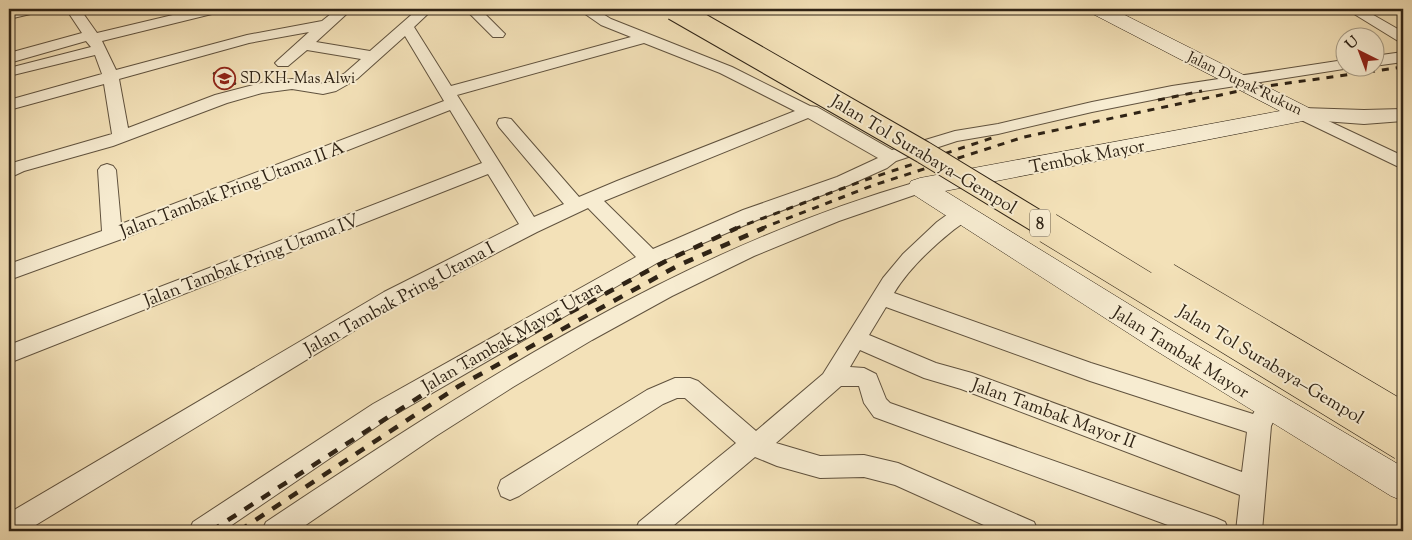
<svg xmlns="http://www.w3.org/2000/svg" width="1412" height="540" font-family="'Sorts Mill Goudy',serif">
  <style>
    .building { fill: #95866a; stroke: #2f2315 }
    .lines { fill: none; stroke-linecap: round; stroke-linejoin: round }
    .minor-casing { stroke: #60523e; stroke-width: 2 }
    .tertiary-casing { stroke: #60523e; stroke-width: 2 }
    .secondary-casing { stroke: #2f2315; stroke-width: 1 }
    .minor { fill: #f7ecd1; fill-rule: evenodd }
    .tertiary { fill: #f7ecd1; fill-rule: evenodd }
    .secondary { fill: #f7ecd1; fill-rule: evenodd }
    .rail-far1 { stroke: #2f2315; stroke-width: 3; stroke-dasharray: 7 7; stroke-linecap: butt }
    .rail { stroke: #2f2315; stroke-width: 4.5; stroke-dasharray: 10 10; stroke-linecap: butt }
    .motorway-bridge-far1-casing { stroke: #2f2315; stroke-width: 24; stroke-linecap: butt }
    .motorway-bridge-casing { stroke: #2f2315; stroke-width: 32; stroke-linecap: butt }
    .motorway-bridge-far1 { stroke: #f3e1b8; stroke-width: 22 }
    .motorway-bridge { stroke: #f3e1b8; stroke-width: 31 }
    .labels { text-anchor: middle; stroke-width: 4; stroke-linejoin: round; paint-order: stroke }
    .far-poi-label { font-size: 15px; fill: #2f2315; stroke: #f7ecd1; text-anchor: start }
    .far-street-label { font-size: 15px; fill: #2f2315; stroke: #f7ecd1 }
    .shield { fill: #f7ecd1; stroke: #6b5f4d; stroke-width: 1 }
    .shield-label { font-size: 16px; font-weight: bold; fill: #2f2315 }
    .street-label { font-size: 18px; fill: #2f2315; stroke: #f7ecd1 }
  </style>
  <rect width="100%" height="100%" fill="#f3e1b8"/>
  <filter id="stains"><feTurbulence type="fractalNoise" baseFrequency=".004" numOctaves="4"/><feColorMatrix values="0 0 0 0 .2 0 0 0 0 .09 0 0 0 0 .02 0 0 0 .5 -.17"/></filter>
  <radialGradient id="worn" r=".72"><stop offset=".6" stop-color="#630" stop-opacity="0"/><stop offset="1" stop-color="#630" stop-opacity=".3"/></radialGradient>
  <path class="building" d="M 227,68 L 236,84 L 221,89 L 213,73 Z"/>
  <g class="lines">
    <defs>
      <path id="minor" d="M 17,9 L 41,9 L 39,12 L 9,19 L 9,11 Z
        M 66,9 L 80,9 L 97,33 L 198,9 L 222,9 L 220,12 L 102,41 L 116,70 L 247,35 L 322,21 L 337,9 L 352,9 L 316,42 L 370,51 L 418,9 L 433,9 L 414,27 L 451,86 L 631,37 L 601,25 L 578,9 L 595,9 L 611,19 L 732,67 L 810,106 L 817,107 L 892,150 L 955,131 L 998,124 L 1092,102 L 1172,86 L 1344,60 L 1344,68 L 1350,68 L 1172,96 L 1092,112 L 998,134 L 957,141 L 896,161 L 887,168 L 849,185 L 757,220 L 657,263 L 389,418 L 223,531 L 189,531 L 193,522 L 373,404 L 636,257 L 588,208 L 537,232 L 398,304 L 26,531 L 9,531 L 9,513 L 384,292 L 519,224 L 488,174 L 9,363 L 9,345 L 482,163 L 450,110 L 119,240 L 9,280 L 9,264 L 102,231 L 98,170 L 101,166 L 107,164 L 113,166 L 116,170 L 121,224 L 444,101 L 405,36 L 357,79 L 336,91 L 323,94 L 292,89 L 262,93 L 227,103 L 113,146 L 24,171 L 9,178 L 9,164 L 12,163 L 112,134 L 104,84 L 9,110 L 9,100 L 102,74 L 95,55 L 9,76 L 9,68 L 91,47 L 86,41 L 9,63 L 9,53 L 82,33 ZM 309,32 L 278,60 L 275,63 L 278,66 L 288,66 L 307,50 L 361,59 L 345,73 L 326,84 L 292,79 L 261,83 L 215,95 L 128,128 L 119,79 L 249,43 ZM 644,43 L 720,73 L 795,111 L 617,181 L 579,197 L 511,119 L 505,118 L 499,119 L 497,123 L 499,127 L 564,204 L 534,217 L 457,95 ZM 808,118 L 878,158 L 837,177 L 743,210 L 653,249 L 604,201 Z
        M 465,9 L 480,9 L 505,34 L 503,37 L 493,37 Z
        M 1346,9 L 1363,9 L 1403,32 L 1403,42 L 1398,41 Z
        M 1403,52 L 1403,62 L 1374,66 L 1374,56 Z
        M 1303,109 L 1403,156 L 1403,169 L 1297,118 L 1295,114 L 1297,110 Z
        M 920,181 L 926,183 L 929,187 L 926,191 L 839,221 L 754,256 L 672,296 L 592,340 L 513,387 L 436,436 L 297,531 L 262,531 L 266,522 C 471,386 681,249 920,181 Z
        M 962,207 L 969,209 L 971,214 C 967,222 958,226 951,232 C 930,249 908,270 894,293 L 1091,363 L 1253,414 L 1257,407 L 1265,404 L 1273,407 L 1277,414 L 1271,426 L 1262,531 L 1236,531 L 1240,495 L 961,389 L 924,378 L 860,350 L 850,367 L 864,368 L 876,374 L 886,399 L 890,403 L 1216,518 L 1225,522 L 1229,531 L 1184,531 L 874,417 L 864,403 L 859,386 L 841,386 L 776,443 L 820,456 L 864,455 L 898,463 L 1034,522 L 1038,531 L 997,531 L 895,485 L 864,477 L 820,478 L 777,466 L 755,457 L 667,531 L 635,531 L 639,522 L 736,443 L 685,398 L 677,398 L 663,404 L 519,496 L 510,500 L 501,496 L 498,488 L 501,480 L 647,390 L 675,378 L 690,378 L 698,381 L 756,431 L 823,374 L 883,278 L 903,254 L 937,222 L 955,209 ZM 886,307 L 1090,381 L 1247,432 L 1242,472 L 972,373 L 936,363 L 869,335 Z"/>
      <path id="tertiary" d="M 1303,108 L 1364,110 L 1403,109 L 1403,121 L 1364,124 L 1296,119 L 1293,114 L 1296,109 Z"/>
      <path id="secondary" d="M 1088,9 L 1113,9 L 1311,109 L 1314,114 L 1311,119 L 1303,121 L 945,191 L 1171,330 L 1403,467 L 1403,501 L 1391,496 L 1150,347 L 911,193 L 908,187 L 911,181 L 920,178 L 1280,111 L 1091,13 Z"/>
    </defs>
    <use href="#minor" class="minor-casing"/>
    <use href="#tertiary" class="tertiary-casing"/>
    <use href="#secondary" class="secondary-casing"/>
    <use href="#minor" class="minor"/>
    <use href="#tertiary" class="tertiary"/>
    <use href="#secondary" class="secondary"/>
    <path class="rail-far1" d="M 1158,100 L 1202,91
      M 734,229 L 865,180 L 992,138
      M 760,229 L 874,185 L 1024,137 L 1253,88 L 1403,67"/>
    <path class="rail" d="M 211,531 L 452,376 L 668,260 L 737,228
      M 239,531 L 459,386 L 679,265 L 764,228"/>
    <defs>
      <path id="motorway-bridge-far1" d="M 674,9 L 923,152 L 1050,229"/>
      <path id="motorway-bridge" d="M 1048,228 L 1403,445
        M 1166,278 L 1403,418"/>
    </defs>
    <use href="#motorway-bridge-far1" class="motorway-bridge-far1-casing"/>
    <use href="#motorway-bridge" class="motorway-bridge-casing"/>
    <use href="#motorway-bridge-far1" class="motorway-bridge-far1"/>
    <use href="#motorway-bridge" class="motorway-bridge"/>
  </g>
  <defs>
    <symbol id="school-ring" viewBox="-11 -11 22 22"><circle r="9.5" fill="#f7ecd1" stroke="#8f2418" stroke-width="1.5"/><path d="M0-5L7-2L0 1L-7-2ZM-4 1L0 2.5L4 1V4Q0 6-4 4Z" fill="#8f2418"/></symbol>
  </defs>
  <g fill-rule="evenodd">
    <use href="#school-ring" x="212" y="66" width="25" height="25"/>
  </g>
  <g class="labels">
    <g class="far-poi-label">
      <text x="240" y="83">SD KH. Mas Alwi</text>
    </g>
    <g class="far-street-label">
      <text transform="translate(1245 83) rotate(26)" y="5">Jalan Dupak Rukun</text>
    </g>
    <rect class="shield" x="1030" y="209.5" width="20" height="27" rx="4"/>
    <g class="shield-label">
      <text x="1040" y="229">8</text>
    </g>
    <g class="street-label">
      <text transform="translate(924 154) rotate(31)" y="6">Jalan Tol Surabaya–Gempol</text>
      <text transform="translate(1087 156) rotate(-11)" y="6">Tembok Mayor</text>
      <text transform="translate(232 189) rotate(-21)" y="6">Jalan Tambak Pring Utama II A</text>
      <text transform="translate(251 260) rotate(-21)" y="6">Jalan Tambak Pring Utama IV</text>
      <text transform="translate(399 298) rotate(-29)" y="6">Jalan Tambak Pring Utama I</text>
      <text transform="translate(512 336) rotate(-30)" y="6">Jalan Tambak Mayor Utara</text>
      <text transform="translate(1181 352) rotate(32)" y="6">Jalan Tambak Mayor</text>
      <text transform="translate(1271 364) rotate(31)" y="6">Jalan Tol Surabaya–Gempol</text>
      <text transform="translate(1054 413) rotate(20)" y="6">Jalan Tambak Mayor II</text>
    </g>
  </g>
  <rect width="1412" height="540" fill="none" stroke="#f3e1b8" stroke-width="30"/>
  <rect x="10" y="10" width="1392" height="520" fill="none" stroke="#2f2315" stroke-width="2.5"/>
  <rect x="15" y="15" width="1382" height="510" fill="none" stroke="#2f2315"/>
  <g transform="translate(1360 52) rotate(318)"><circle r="24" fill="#f7ecd1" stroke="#a79c86"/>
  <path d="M0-4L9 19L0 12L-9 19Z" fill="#8f2418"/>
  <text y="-8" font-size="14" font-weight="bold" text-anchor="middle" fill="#2f2315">U</text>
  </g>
  <rect width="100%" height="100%" filter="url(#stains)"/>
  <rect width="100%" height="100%" fill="url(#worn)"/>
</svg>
